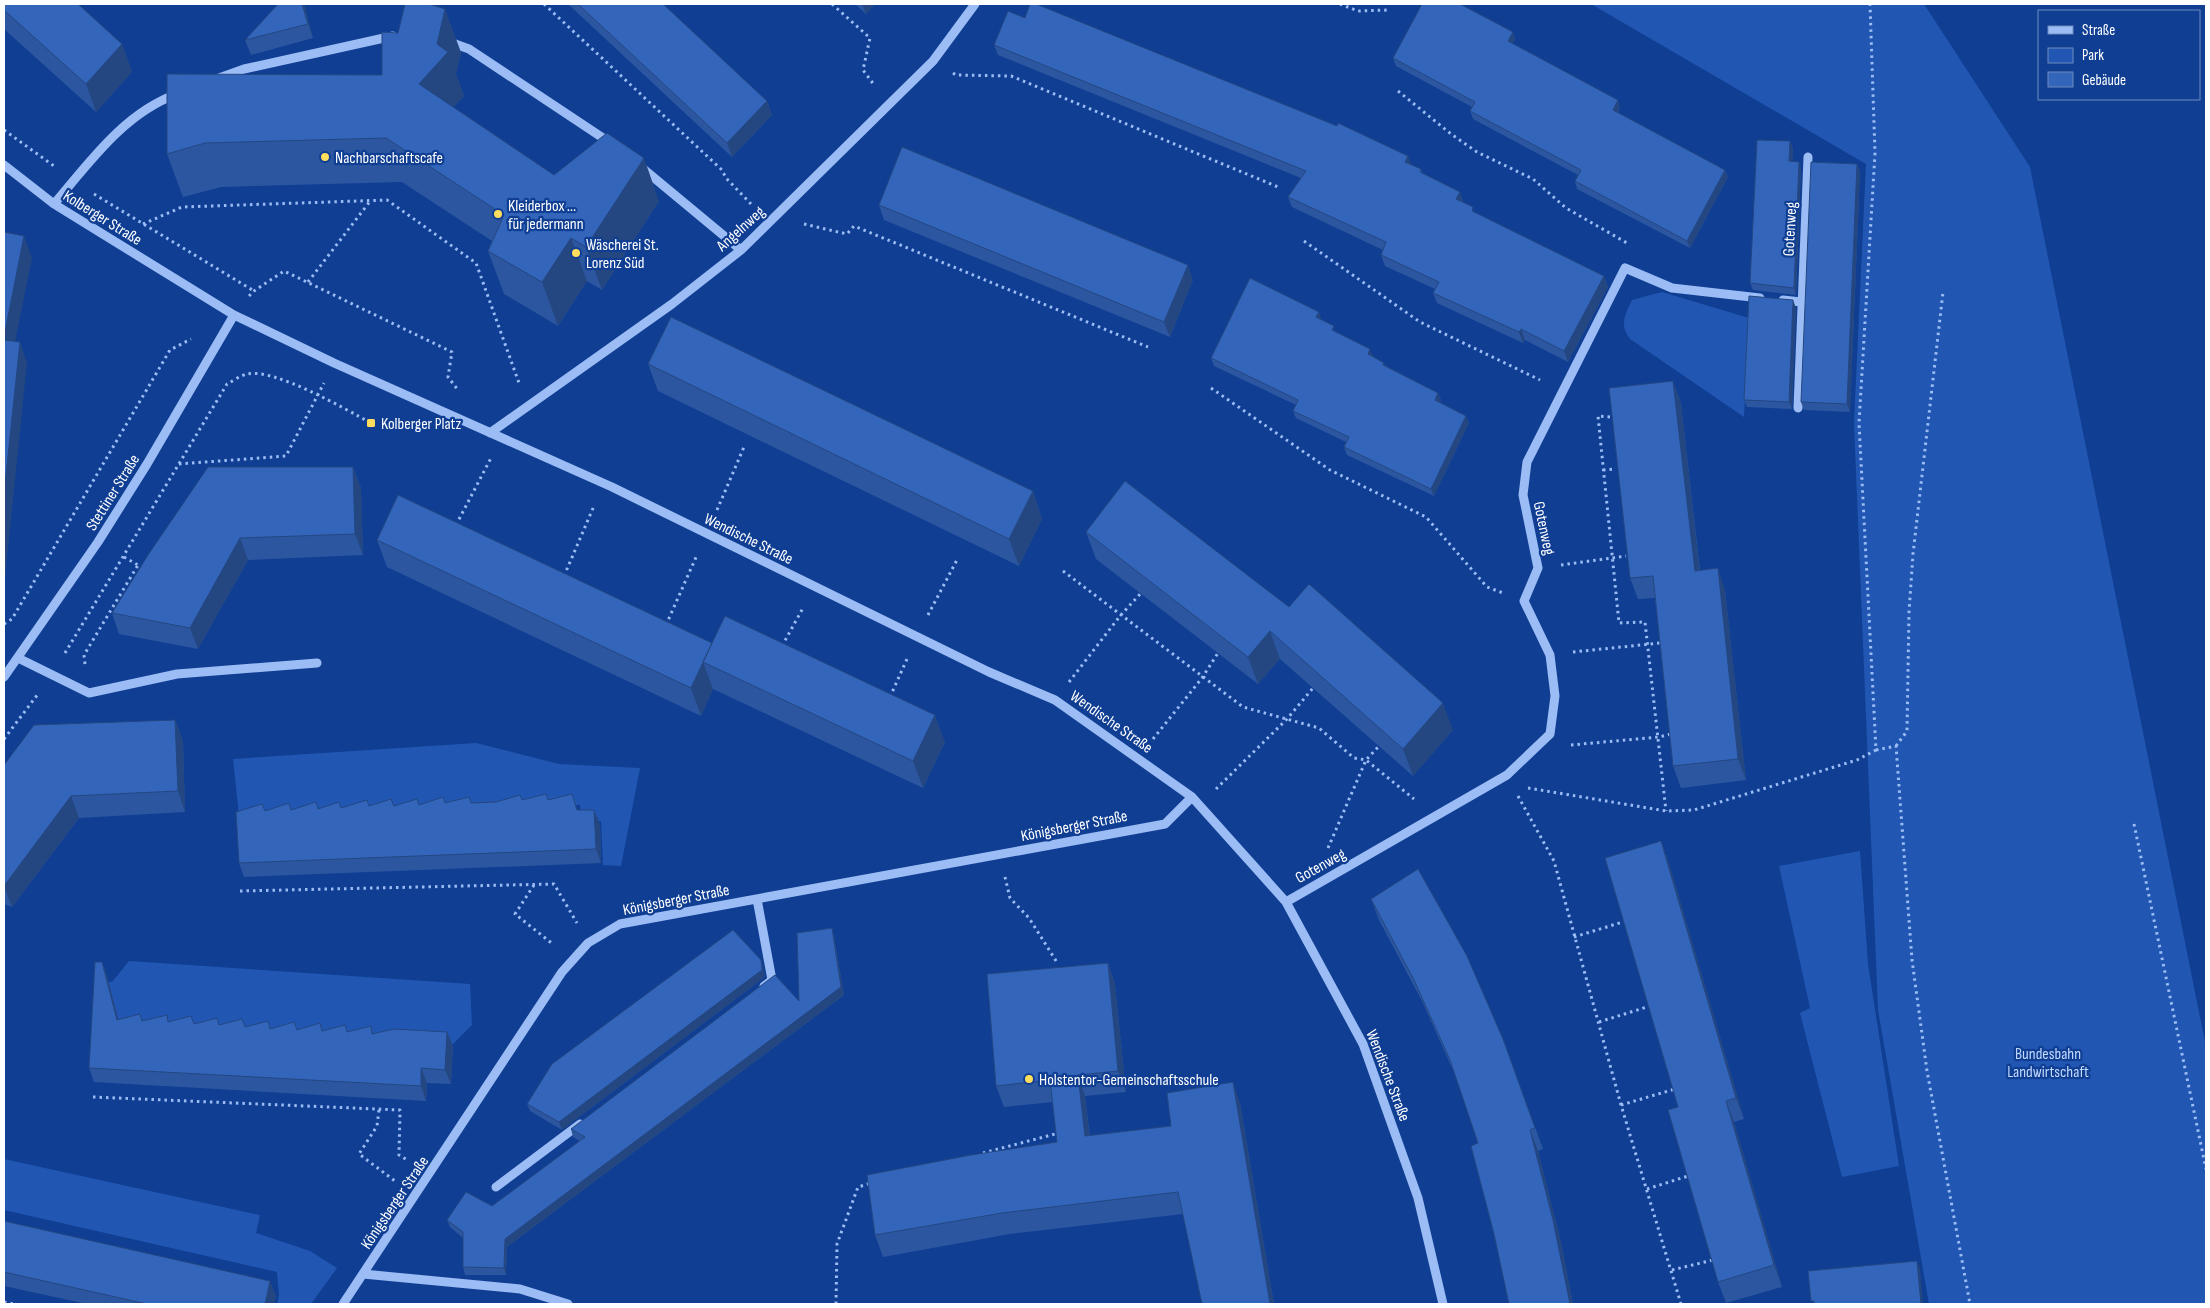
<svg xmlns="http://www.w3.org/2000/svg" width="2210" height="1308" font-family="'Sofia Sans Condensed',sans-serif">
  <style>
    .green { fill: #2157b2 }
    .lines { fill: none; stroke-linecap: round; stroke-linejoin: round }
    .path { stroke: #9bbcf4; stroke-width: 3; stroke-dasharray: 2.5 4; stroke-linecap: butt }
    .minor { stroke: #9bbcf4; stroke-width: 9 }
    .wall { fill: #2c57a0 }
    .shaded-wall { fill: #244782 }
    .building { fill: #3365ba; stroke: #244782 }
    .poi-dot { fill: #ffdd5e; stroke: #0f3e93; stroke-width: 2 }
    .labels { text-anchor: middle; stroke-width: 4.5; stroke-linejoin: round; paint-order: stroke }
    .poi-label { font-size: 16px; fill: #fff; stroke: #0f3e93; text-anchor: start }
    .street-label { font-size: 16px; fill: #fff; stroke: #0f3e93 }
    .park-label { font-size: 16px; fill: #c3d9fe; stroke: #0f3e93 }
  </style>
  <rect width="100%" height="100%" fill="#0f3e93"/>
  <path class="green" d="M 1591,4 L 1924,4 L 2030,167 L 2206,1047 L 2206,1304 L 1929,1304 L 1878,1010 L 1854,423 L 1866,164 Z
    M 1662,292 L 1749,318 L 1744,417 L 1630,339 C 1619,325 1625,315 1632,300 Z
    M 476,743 L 559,764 L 640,768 L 621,866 L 603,865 L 601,821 L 581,822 L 580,805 L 239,816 L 233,759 Z
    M 1860,851 L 1868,964 L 1899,1166 L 1842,1177 L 1800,1013 L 1810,1008 L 1779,866 Z
    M 129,961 L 470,984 L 472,1025 L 453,1044 L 94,1024 L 98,981 L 112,982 Z
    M 4,1159 L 260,1215 L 256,1233 L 310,1251 L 337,1268 L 311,1304 L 277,1304 L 279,1295 L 277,1272 L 4,1210 Z"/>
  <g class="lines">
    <path class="path" d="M 544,4 L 722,170 L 726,178 L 751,204
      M 832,4 L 870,38 L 863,70 L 875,86
      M 1340,4 L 1358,11 L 1389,10
      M 953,73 L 956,75 L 1011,76 L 1278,187
      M 1398,91 L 1451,134 L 1477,152 L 1533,179 L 1566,208 L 1627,243
      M 4,130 L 54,166
      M 94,194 L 254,291
      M 143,224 L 182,207 L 387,200 L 476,263 L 519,383
      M 804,224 L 847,234 L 854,226 L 1148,347
      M 1304,241 L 1420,322 L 1540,380
      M 308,282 L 371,200
      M 249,296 L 254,291 L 284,271 L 452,352 L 448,377 L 458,390
      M 1211,388 L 1330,470 L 1426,517 L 1487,587 L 1503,593
      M 1610,417 L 1598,416 L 1619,623 L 1645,622 L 1666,811
      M 179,464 L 286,456 L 324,383
      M 1603,470 L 1614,469
      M 717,510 L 744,447
      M 456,525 L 491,458
      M 124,557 L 138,565
      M 1561,565 L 1626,556
      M 1063,571 L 1243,707 L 1319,728 L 1354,758 L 1366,760 L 1414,799
      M 564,576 L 594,506
      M 928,615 L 958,558
      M 4,624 L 12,619 L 170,350 L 191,339
      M 666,625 L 697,555
      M 782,646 L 803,608
      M 1573,652 L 1660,643
      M 65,653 L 227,384 C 233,381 241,375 247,374 C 275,368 345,409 371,423
      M 85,664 L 84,655 L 138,565
      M 1069,682 L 1120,616 L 1141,593
      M 890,697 L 907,659
      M 4,739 L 38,694
      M 1153,739 L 1202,678 L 1218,653
      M 1571,745 L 1659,737 L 1671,734
      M 1896,746 L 1907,731 L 1909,612 L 1913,554 L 1943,292
      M 1876,750 L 1896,746 L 1912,960 L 1927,1071 L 1970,1304
      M 1528,788 L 1666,811 L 1694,810 L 1857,760 L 1876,750 L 1859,423 L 1875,153 L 1870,4
      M 1216,789 L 1287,719 L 1313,688
      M 1518,796 L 1554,861 L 1621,1105 L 1681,1304
      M 2134,824 L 2206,1169
      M 1328,848 L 1366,760 L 1379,746
      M 1005,877 L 1010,898 L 1029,918 L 1058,964
      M 534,885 L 515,914 L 554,945
      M 240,891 L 554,884 L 577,923
      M 1574,937 L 1626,921
      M 1599,1022 L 1650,1006
      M 93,1097 L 400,1110 L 399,1155 L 409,1161
      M 1621,1105 L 1675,1089
      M 379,1110 L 377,1126 L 359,1154 L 395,1181
      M 983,1153 L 1059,1133
      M 1647,1189 L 1688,1176
      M 1672,1270 L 1713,1260
      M 4,1302 L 14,1304
      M 836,1304 L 837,1244 L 858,1187 L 871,1183"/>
    <path class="minor" d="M 447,41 L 469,49 L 612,144
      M 219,78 L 244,69 L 393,36
      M 4,165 L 54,204 L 234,315 L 334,363 L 612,487 L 989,672 L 1055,700 L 1192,797 L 1286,902 L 1363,1044 L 1418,1198 L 1443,1304
      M 641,167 L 741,250
      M 54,204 C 89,163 124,113 177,94
      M 1783,300 L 1801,302
      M 1798,408 L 1808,157
      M 490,433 L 672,304 L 741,250 L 933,61 L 975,4
      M 18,658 L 89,693 L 177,674 L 317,663
      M 4,677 L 98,542 L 147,464 L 234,315
      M 757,899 L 772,980 L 764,986
      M 1286,902 L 1507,775 L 1550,734 L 1555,696 L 1550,655 L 1524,601 L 1538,568 L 1523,495 L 1527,462 L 1625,268 L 1672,288 L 1760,298
      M 496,1187 L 580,1124
      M 363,1274 L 520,1289 L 568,1304
      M 343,1304 L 562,972 L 588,943 L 620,924 L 1165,824 L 1192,797"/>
  </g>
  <path class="wall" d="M 4,4 L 122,44 L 132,72 L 96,112 L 4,29 Z
    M 304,4 L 313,38 L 251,55 L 245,40 Z
    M 568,4 L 663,4 L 767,101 L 772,115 L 732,157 Z
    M 855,4 L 875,4 L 866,14 Z
    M 445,9 L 461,53 L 456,74 L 464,96 L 453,107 L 554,175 L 659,201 L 602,290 L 587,281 L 558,326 L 504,294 L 488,251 L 492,241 L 402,182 L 221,187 L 183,197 L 167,154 L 382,75 L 398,33 Z
    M 1513,32 L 1515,39 L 1513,44 L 1620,107 L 1618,113 L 1725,170 L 1728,177 L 1690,248 L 1577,189 L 1575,181 L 1578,175 L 1473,119 L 1470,111 L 1472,107 L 1396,66 L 1393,58 Z
    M 994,45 L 1411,165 L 1421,169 L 1423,174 L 1460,192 L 1463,202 L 1476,213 L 1604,276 L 1608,287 L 1568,362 L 1525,340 L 1523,343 L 1437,303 L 1433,293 L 1435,289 L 1385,266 L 1381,255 L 1383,250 L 1292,207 L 1288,197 L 1301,178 L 998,55 Z
    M 1790,141 L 1793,149 L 1792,162 L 1799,162 L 1801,169 L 1796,295 L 1753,290 L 1750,283 Z
    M 1857,164 L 1860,172 L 1850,412 L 1804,410 L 1801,402 Z
    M 879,205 L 1193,280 L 1170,337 L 884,220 Z
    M 1796,308 L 1792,409 L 1747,407 L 1744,400 Z
    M 1319,312 L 1321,320 L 1336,332 L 1373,356 L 1386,366 L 1438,393 L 1441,400 L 1440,403 L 1469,423 L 1434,496 L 1347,455 L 1344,447 L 1346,442 L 1296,418 L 1293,411 L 1296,405 L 1214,366 L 1211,358 Z
    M 648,364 L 1033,491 L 1042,519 L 1019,566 L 658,391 Z
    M 1673,381 L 1681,403 L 1700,570 L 1725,590 L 1746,780 L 1681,788 L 1673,766 L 1655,598 L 1638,599 L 1630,578 Z
    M 353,467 L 361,488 L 363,555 L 248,560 L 198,649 L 119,634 L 112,613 Z
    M 1086,532 L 1289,607 L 1453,730 L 1413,776 L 1280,659 L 1258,684 L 1096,559 Z
    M 377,540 L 712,643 L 945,742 L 923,788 L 713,689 L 701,716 L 387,567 Z
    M 175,720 L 183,741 L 185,812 L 79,818 L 12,907 L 4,904 L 4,765 Z
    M 522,800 L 548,800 L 578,810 L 600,824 L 601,863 L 244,877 L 239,863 L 265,811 Z
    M 1661,841 L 1669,863 L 1744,1119 L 1734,1122 L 1782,1287 L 1726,1303 L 1718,1282 L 1678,1107 Z
    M 1371,899 L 1503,1039 L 1543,1149 L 1538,1151 L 1561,1242 L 1573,1304 L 1509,1304 L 1478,1143 L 1456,1077 L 1422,1001 L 1379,920 Z
    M 834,936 L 844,995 L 507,1247 L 506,1275 L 465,1275 L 463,1267 L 463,1238 L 450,1227 L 447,1220 L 492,1206 L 580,1141 L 573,1137 L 571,1129 L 799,1001 Z
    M 761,960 L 763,967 L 765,977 L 562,1130 L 530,1111 L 527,1104 Z
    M 102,962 L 107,976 L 118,1019 L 140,1014 L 143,1021 L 167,1015 L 169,1021 L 220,1025 L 242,1019 L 245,1027 L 268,1021 L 271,1029 L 297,1030 L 320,1023 L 323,1031 L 348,1032 L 371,1026 L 373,1033 L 447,1032 L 453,1046 L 451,1084 L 427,1083 L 426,1101 L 94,1082 L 89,1068 Z
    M 1108,963 L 1115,984 L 1126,1092 L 1085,1096 L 1090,1136 L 1171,1126 L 1240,1103 L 1274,1304 L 1202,1304 L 1183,1214 L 1010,1234 L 883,1257 L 875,1235 L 1057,1142 L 1053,1102 L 1004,1107 L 996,1086 Z
    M 4,1221 L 276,1296 L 274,1304 L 87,1304 L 4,1286 Z"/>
  <path class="shaded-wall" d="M 302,4 L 304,4 L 313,38 L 308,24 Z
    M 862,4 L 875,4 L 866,14 Z
    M 445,9 L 461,53 L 456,74 L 464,96 L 435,127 L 419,84 L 437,44 Z
    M 1513,32 L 1515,39 L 1511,48 L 1508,41 Z
    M 122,44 L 132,72 L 96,112 L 86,84 Z
    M 1618,100 L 1620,107 L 1615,117 L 1613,110 Z
    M 767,101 L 772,115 L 732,157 L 727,143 Z
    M 1790,141 L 1793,149 L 1792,169 L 1789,161 Z
    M 1408,156 L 1412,166 L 1405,162 Z
    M 644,158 L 659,201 L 602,290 L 586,247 Z
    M 1799,162 L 1801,169 L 1796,295 L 1794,288 Z
    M 1857,164 L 1860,172 L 1850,412 L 1847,404 Z
    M 1725,170 L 1728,177 L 1690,248 L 1687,241 Z
    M 1460,192 L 1463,202 L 1456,199 Z
    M 24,236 L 32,258 L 11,362 L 4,342 L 4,337 Z
    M 571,238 L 587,281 L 558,326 L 542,282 Z
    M 1188,265 L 1193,280 L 1170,337 L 1164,322 Z
    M 1604,276 L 1608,287 L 1568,362 L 1564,351 Z
    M 1793,300 L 1796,308 L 1792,409 L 1789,402 Z
    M 1319,312 L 1321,319 L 1319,325 L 1316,317 Z
    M 1521,329 L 1525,340 L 1523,343 L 1519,332 Z
    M 20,342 L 27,363 L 5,578 L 4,574 L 4,494 Z
    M 1370,349 L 1373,356 L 1370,362 L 1368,354 Z
    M 1673,381 L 1681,403 L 1702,592 L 1695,571 Z
    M 1438,393 L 1441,400 L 1437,408 L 1435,400 Z
    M 1466,416 L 1469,423 L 1434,496 L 1431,489 Z
    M 353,467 L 361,488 L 363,555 L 355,534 Z
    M 1033,491 L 1042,519 L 1019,566 L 1009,539 Z
    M 240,538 L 248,560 L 198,649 L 190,628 Z
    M 1718,568 L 1725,590 L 1746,780 L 1738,759 Z
    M 1270,631 L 1280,659 L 1258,684 L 1248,657 Z
    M 712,643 L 703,662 L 713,689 L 701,716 L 691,688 Z
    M 1443,703 L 1453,730 L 1413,776 L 1403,749 Z
    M 935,715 L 945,742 L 923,788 L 913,761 Z
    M 175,720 L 183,741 L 185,812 L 178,791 Z
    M 71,796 L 79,818 L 12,907 L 4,886 Z
    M 594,810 L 600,824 L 601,863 L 596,849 Z
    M 1661,841 L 1669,863 L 1744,1119 L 1736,1098 Z
    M 832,928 L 834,936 L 844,995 L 507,1247 L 506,1275 L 504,1268 L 505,1239 L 841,987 Z
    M 761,960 L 763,967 L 765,977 L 562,1130 L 559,1122 Z
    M 102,962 L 107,976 L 122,1034 L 117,1020 Z
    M 1108,963 L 1115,984 L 1126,1092 L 1118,1071 Z
    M 447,1032 L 453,1046 L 451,1084 L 445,1070 Z
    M 421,1068 L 427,1083 L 426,1101 L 421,1086 Z
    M 1078,1075 L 1085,1096 L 1092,1158 L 1085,1136 Z
    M 1233,1082 L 1240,1103 L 1274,1304 L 1270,1304 Z
    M 1726,1101 L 1734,1122 L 1782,1287 L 1774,1265 Z
    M 1530,1130 L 1538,1151 L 1561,1242 L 1573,1304 L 1570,1304 Z
    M 1917,1261 L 1920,1268 L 1923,1304 L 1921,1304 Z
    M 270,1281 L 276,1296 L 274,1304 L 265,1304 Z"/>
  <path class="building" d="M 4,4 L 78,4 L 122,44 L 86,84 L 4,10 Z
    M 278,4 L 302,4 L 308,24 L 245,40 Z
    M 405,4 L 429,4 L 445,9 L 437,44 L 448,52 L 419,84 L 554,175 L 607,133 L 644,158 L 586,247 L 571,238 L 542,282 L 488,251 L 504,215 L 386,138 L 205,143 L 167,154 L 167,74 L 382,75 L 382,32 L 398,33 Z
    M 578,4 L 663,4 L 767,101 L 727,143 Z
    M 1030,4 L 1036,4 L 1337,126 L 1338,123 L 1408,156 L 1405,162 L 1421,169 L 1420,172 L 1460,192 L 1456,199 L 1473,207 L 1472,211 L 1604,276 L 1564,351 L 1521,329 L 1519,332 L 1433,293 L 1439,282 L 1381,255 L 1386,242 L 1288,197 L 1306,171 L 994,45 L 1008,11 L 1025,18 Z
    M 1422,4 L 1460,4 L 1513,32 L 1508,41 L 1618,100 L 1613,110 L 1725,170 L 1687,241 L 1575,181 L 1581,170 L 1470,111 L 1475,102 L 1393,58 Z
    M 1757,140 L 1790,141 L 1789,161 L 1799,162 L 1794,288 L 1750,283 Z
    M 902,147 L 1188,265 L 1164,322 L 879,205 Z
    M 1811,162 L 1857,164 L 1847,404 L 1801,402 Z
    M 4,232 L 24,236 L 4,337 Z
    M 1250,278 L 1319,312 L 1316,317 L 1334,326 L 1332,330 L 1370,349 L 1368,354 L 1384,363 L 1383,365 L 1438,393 L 1435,400 L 1466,416 L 1431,489 L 1344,447 L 1349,437 L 1293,411 L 1298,400 L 1211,358 Z
    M 1749,296 L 1793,300 L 1789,402 L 1744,400 Z
    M 671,317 L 1033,491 L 1009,539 L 648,364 Z
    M 4,340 L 20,342 L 4,494 Z
    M 1673,381 L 1695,571 L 1718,568 L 1738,759 L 1673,766 L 1653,576 L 1630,578 L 1609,388 Z
    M 208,467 L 353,467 L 355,534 L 240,538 L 190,628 L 112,613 L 148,555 Z
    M 1125,481 L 1289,607 L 1309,584 L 1443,703 L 1403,749 L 1270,631 L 1248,657 L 1086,532 Z
    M 398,495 L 712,643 L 691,688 L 377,540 Z
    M 725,616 L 935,715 L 913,761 L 703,662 Z
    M 175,720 L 178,791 L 71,796 L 4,886 L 4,765 L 34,725 Z
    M 546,794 L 548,800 L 572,794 L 577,810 L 594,810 L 596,849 L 239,863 L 236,812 L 262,804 L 265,811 L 289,803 L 291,810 L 316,802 L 318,809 L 339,802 L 341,808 L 367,800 L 369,806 L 391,799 L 394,806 L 417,799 L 419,805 L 443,797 L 445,803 L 469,797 L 471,803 L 496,802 L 520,795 L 522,800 Z
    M 1661,841 L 1736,1098 L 1726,1101 L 1774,1265 L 1718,1282 L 1668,1110 L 1678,1107 L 1605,858 Z
    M 1418,869 L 1467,956 L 1503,1039 L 1535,1128 L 1530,1130 L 1553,1220 L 1570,1304 L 1509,1304 L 1494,1234 L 1471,1146 L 1478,1143 L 1450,1060 L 1414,980 L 1371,899 Z
    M 832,928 L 841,987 L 505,1239 L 504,1268 L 463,1267 L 463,1232 L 447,1220 L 466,1192 L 492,1206 L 585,1137 L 571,1129 L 775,975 L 799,1001 L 797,933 Z
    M 733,930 L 761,960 L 762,970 L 559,1122 L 527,1104 L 552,1064 Z
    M 95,962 L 102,962 L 117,1020 L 140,1014 L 142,1021 L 167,1015 L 168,1022 L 191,1016 L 194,1024 L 217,1018 L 219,1025 L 242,1019 L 245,1027 L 268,1021 L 270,1029 L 294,1022 L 297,1030 L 320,1023 L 322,1031 L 345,1025 L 347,1032 L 371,1026 L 372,1034 L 394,1029 L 447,1032 L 445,1070 L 421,1068 L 421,1086 L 89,1068 Z
    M 1108,963 L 1118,1071 L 1078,1075 L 1085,1136 L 1171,1126 L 1167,1093 L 1233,1082 L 1270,1304 L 1202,1304 L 1178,1192 L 1002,1213 L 875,1235 L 867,1175 L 971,1155 L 1057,1142 L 1050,1080 L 996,1086 L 987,974 Z
    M 4,1221 L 270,1281 L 265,1304 L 147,1304 L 4,1272 Z
    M 1917,1261 L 1921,1304 L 1814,1304 L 1814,1301 L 1811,1301 L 1808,1271 Z"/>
  <g class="poi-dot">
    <circle cx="325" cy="157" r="5"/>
    <circle cx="498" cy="214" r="5"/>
    <circle cx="576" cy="253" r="5"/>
    <rect x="366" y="418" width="10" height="10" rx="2.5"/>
    <circle cx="1029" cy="1079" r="5"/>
  </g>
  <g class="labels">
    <g class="poi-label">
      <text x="335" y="163">Nachbarschaftscafe</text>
      <text x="508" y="211">Kleiderbox ...<tspan x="508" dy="18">für jedermann</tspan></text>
      <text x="586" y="250">Wäscherei St.<tspan x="586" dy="18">Lorenz Süd</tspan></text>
      <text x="381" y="429">Kolberger Platz</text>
      <text x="1039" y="1085">Holstentor-Gemeinschaftsschule</text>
    </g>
    <g class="street-label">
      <text transform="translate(103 217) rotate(32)" y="6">Kolberger Straße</text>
      <text transform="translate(740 228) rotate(-42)" y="6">Angelnweg</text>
      <text transform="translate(1789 229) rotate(-87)" y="6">Gotenweg</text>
      <text transform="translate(112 492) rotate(-58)" y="6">Stettiner Straße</text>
      <text transform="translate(1545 528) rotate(78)" y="6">Gotenweg</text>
      <text transform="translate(749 538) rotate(26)" y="6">Wendische Straße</text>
      <text transform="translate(1112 721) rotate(35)" y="6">Wendische Straße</text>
      <text transform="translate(1074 825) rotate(-11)" y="6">Königsberger Straße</text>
      <text transform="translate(1320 865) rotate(-29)" y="6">Gotenweg</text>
      <text transform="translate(676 899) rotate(-11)" y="6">Königsberger Straße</text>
      <text transform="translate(1389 1075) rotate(69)" y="6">Wendische Straße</text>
      <text transform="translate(394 1202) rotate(-56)" y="6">Königsberger Straße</text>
    </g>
    <g class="park-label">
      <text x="2048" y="1059">Bundesbahn<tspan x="2048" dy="18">Landwirtschaft</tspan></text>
    </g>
  </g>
  <rect width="2210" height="1308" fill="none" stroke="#ffffff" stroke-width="10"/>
  <rect x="2038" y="10" width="162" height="90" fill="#0f3e93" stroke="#6f8bbe"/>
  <rect x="2048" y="26" width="25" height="8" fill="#9bbcf4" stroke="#6f8bbe"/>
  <text x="2082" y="35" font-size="15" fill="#ffffff">Straße</text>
  <rect x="2048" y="48" width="25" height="15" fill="#2157b2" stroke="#6f8bbe"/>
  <text x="2082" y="60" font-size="15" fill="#ffffff">Park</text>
  <rect x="2048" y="72" width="25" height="15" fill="#3365ba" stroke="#6f8bbe"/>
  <text x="2082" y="85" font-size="15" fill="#ffffff">Gebäude</text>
</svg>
